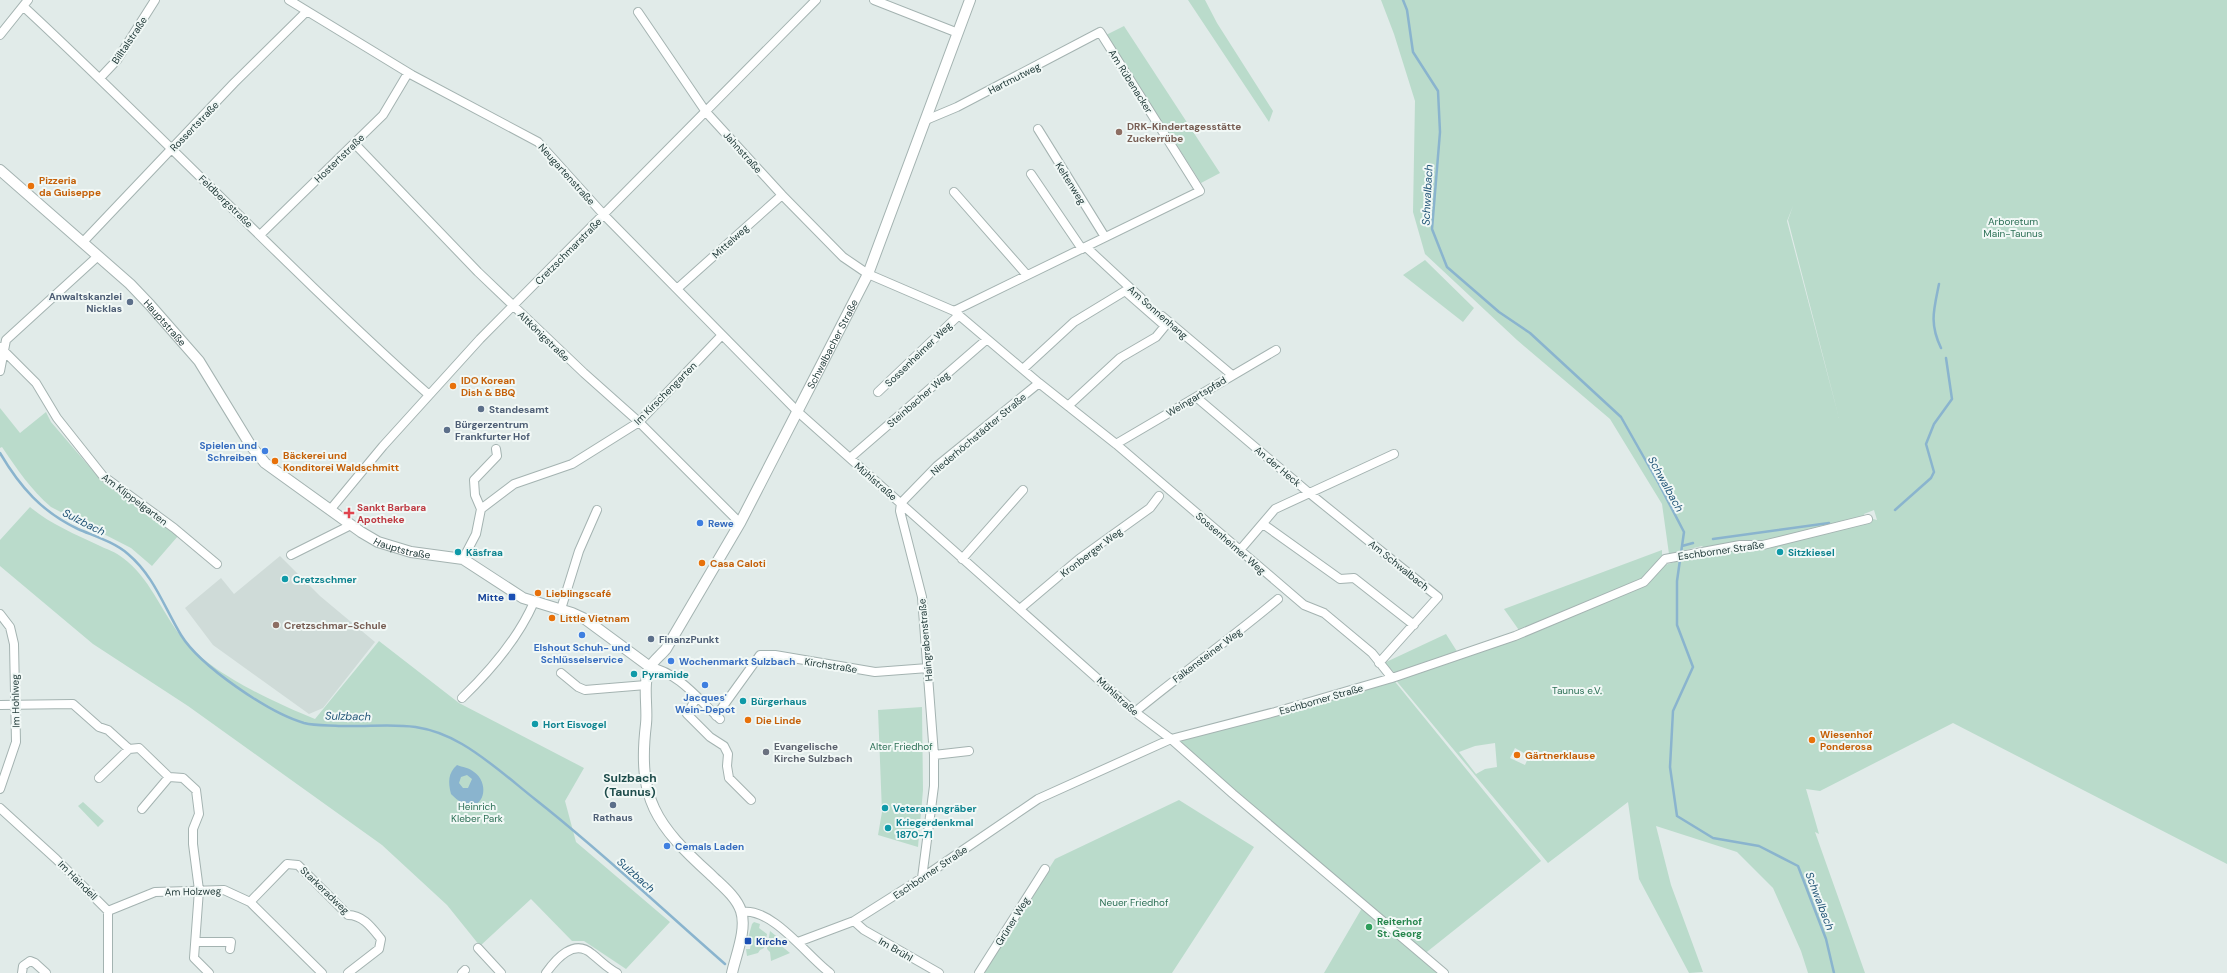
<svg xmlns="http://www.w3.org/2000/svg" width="2227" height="973" font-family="'DM Sans',sans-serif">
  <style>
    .built { fill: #cfdbd8 }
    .green { fill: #badbcb; fill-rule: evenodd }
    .water { fill: #8ab4ce; fill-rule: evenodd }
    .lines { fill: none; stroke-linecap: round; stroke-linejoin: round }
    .stream { stroke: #8ab4ce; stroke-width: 2.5 }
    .minor-casing { stroke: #a4b3b1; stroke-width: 10 }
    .tertiary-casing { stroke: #a4b3b1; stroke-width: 12 }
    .minor { stroke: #fff; stroke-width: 8 }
    .tertiary { stroke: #fff; stroke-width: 10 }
    .education-dot { fill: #8d6e63; stroke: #f1f8f6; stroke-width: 1.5 }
    .food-dot { fill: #e8710a; stroke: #f1f8f6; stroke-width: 1.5 }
    .service-dot { fill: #5c6f8a; stroke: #f1f8f6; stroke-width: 1.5 }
    .shop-dot { fill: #3f7fe0; stroke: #f1f8f6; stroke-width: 1.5 }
    .health-dot { fill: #e0444e; stroke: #f1f8f6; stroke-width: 1.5 }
    .culture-dot { fill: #0f9aa8; stroke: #f1f8f6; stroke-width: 1.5 }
    .transit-dot { fill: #1a4fb4; stroke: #f1f8f6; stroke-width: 1.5 }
    .worship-dot { fill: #6b7280; stroke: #f1f8f6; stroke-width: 1.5 }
    .leisure-dot { fill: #2e9e5b; stroke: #f1f8f6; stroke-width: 1.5 }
    .labels { text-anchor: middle; stroke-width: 4; stroke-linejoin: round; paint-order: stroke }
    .street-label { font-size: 10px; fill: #223b3a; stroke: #f1f8f6 }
    .education-label { font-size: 10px; font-weight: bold; fill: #785e54; stroke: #f1f8f6; text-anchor: start }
    .food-label { font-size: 10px; font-weight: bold; fill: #c56008; stroke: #f1f8f6; text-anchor: start }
    .park-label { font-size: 10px; fill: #2d7056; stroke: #f1f8f6 }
    .service-label { font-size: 10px; font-weight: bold; fill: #4e5e75; stroke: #f1f8f6; text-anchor: start }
    .shop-label { font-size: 10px; font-weight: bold; fill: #366cbe; stroke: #f1f8f6; text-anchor: start }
    .health-label { font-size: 10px; font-weight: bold; fill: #be3a42; stroke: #f1f8f6; text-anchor: start }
    .culture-label { font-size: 10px; font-weight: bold; fill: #0d838f; stroke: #f1f8f6; text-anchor: start }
    .transit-label { font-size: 10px; font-weight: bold; fill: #164399; stroke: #f1f8f6; text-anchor: end }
    .worship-label { font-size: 10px; font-weight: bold; fill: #5b616d; stroke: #f1f8f6; text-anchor: start }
    .leisure-label { font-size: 10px; font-weight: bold; fill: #27864d; stroke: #f1f8f6; text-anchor: start }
    .water-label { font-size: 11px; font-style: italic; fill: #1e5275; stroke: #f1f8f6 }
    .quarter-label { font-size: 12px; font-weight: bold; fill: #1e4c4b; stroke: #f1f8f6 }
  </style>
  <rect width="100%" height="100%" fill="#e1ebe9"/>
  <path class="built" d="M 280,556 L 320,596 L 375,642 L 323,708 L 309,714 L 213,645 L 185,608 L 221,578 L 234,594 Z"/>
  <path class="green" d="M 1188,0 L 1205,0 L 1217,23 L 1273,111 L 1269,122 Z
    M 1381,0 L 2227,0 L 2227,864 L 1953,723 L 1820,791 L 1806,789 L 1819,834 L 1815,832 L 1865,973 L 1808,973 L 1801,951 L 1773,888 L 1737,852 L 1656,826 L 1671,885 L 1703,972 L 1689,973 L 1639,879 L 1628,802 L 1548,863 L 1394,678 L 1521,633 L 1504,609 L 1662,550 L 1662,566 L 1709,551 L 1702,546 L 1669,554 L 1662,504 L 1610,419 L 1517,340 L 1425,254 L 1413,212 L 1415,101 L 1394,34 ZM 1793,206 L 1788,220 L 1839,418 L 1787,221 ZM 1874,510 L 1877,520 L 1865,517 L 1864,514 ZM 1495,743 L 1497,767 L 1485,769 L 1476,774 L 1459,752 L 1475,746 ZM 1515,748 L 1529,756 L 1525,765 L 1510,758 Z
    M 1124,26 L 1220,173 L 1201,183 L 1106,35 Z
    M 1425,260 L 1474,308 L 1463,322 L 1403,275 Z
    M 0,408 L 20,433 L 46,412 L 51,422 L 100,479 L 178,536 L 152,566 L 131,548 L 51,507 C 31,490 17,469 2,447 L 0,448 Z
    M 30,507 C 50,524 75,534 98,545 C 106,549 116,552 123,558 C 149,577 161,610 180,635 C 205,671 275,703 315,719 L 379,641 L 459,703 L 584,768 L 565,801 L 576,842 L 670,922 L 626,969 L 584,941 L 572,941 L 531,899 L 480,946 L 447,905 L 382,845 L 188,706 L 93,644 L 0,566 L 0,540 Z
    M 1446,634 L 1458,653 L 1397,675 L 1384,663 Z
    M 1392,678 L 1541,861 L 1423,955 L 1444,973 L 1324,973 L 1362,908 L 1171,739 Z
    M 922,707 L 923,790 L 918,847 L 878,835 L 882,812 L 878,710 Z
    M 1179,800 L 1254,847 L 1172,973 L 984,973 L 1055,859 Z
    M 83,802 L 104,821 L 98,827 L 78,806 Z
    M 754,922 L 760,924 L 759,928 L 767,934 L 764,948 L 760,950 L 758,953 L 747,956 L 746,949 L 750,949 L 751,943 L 747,942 L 752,924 Z
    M 770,931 L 781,940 L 779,944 L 790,953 L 771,961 L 770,952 L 767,949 Z"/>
  <path class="water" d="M 457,765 C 462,767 470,768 474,772 C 494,786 480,824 451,794 C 448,782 448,773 457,765 ZM 467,775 L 472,779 L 468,788 L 463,788 L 459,783 L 461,777 Z"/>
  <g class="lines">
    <path class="stream" d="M 1403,0 L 1407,10 L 1413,52 L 1438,91 L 1440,132 L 1432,229 L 1447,267 L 1499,312 L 1530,333 L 1621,417 L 1659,484 L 1684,532 L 1677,581 L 1677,625 L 1693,667 L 1673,711 L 1670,767 L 1677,816 L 1713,838 L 1759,846 L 1798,866 L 1826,939 L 1834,973
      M 1939,284 C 1934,309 1929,323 1941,348
      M 0,453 C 20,487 42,512 78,529 C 94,536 114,542 128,554 C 154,576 164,607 181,635 C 200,666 269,713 304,723 C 316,726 328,725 341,726 C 388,727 418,718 462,744 C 488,759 512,781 536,800 C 601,851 662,909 725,964
      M 1895,510 L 1931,478 L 1934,472 L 1926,444 L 1934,424 L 1952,399 L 1946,358
      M 1713,539 L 1829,523
      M 1682,546 L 1693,543"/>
    <defs>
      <path id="minor" d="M 289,0 L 412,75 L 538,142 L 604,215 L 798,412 L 1135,712 L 1171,739 L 1233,794 L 1444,973
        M 874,0 L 958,33
        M 24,7 C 161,134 289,270 428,394
        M 638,12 L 706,112 L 782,195 L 843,257 L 868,274 L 954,311 L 1039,383 L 1116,444 L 1304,605 L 1324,613 L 1372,653 L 1392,678
        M 0,35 L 28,0
        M 100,78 L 117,60 L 155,0
        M 926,120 L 957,107 L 1100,32 L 1200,191 L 954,311
        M 1038,129 L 1105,237
        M 354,143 L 478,272 L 584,373 L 639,422 L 740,523
        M 1031,174 L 1082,249
        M 954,192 L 1026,274
        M 260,235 L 383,115 L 408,73
        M 83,242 L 234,83 L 306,12
        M 1086,247 L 1141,298
        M 678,288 L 782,195
        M 1162,316 L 1232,375
        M 0,347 L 36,383 L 57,418 L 103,476 L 174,528 L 217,564
        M 1023,369 L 1074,322 L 1125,291 L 1165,326 L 1156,337 L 1120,358 L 1068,406
        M 0,371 L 6,340 L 98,256
        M 878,392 L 959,315
        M 1196,397 L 1308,492 L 1438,597 L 1379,663
        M 1116,444 L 1276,350
        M 850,458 L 986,340
        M 481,509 L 475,495 L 474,480 L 497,456 L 496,449
        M 330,510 L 383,446 L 480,339 L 816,0
        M 1263,524 L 1340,579 L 1354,578 L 1414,625
        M 1240,550 L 1275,509 L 1394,454
        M 291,555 L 351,525
        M 463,559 L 476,534 L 481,509 L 514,484 L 572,464 L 639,422 L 722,335
        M 962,559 L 1023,490
        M 1021,608 L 1079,559 L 1150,508 L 1159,496
        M 561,609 L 579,551 L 597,510
        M 0,614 L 10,627 L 14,644 L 16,742 L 0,789
        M 650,667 C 679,673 699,700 720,719
        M 561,673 L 578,687 L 585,690 L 646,685
        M 697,697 L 687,714 L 710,737 L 724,746 L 728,754 L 727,766 L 729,778 L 751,800
        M 462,698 C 490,671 518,639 534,602
        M 0,705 L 73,704 L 99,727 L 108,730 L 129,749 L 139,748 L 169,777 L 183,778 L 196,790 L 199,814 L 193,829 L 193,844 L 199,890 L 194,958 L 209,973
        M 1135,712 C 1182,673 1232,638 1278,599
        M 716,716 L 760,655 L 775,655 L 875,672 L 928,668
        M 934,755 L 969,751
        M 99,778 L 129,749
        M 0,808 L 56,859 L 108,911 L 108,973
        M 142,809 L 169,777
        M 922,878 L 934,786 L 934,755 L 922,597 L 900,511 L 901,503 L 937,466 L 1039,383
        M 250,902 L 287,864 L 298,865 L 348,915 C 363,915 372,928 381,939 L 379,949 L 348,973
        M 108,911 L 155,892 L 224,890 L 250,902 L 322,973
        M 742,912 C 772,907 808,957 830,973
        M 854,921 L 864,930 L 939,973
        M 196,942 L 231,942 L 230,949
        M 798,942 L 854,921 L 922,878 L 1038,799 L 1171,739 L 1275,712 L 1392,678 L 1515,636 L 1644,582 L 1665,559 L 1740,545 L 1763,545 L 1868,519
        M 478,948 L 501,973
        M 22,973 L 23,966 L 30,961 L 35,963 L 46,973
        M 462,973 L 465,970
        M 546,973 C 556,959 574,938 592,954 C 601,961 607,968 617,973
        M 979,973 L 1045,869"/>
      <g id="tertiary">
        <path id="s1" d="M 0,170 L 130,284 L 150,305 L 199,361 L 251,446 L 265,463 L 361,532 L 378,542 L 411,552 L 463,559 L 523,598 L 572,613 L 585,619 L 650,667"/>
        <path id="s2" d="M 732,973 C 736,955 747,929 741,911 C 736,896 721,885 710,874 C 656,825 637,799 646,724 C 648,707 642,684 650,667 C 653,661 661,655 666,649 L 740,523 L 868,274 L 970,0"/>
      </g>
    </defs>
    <use href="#minor" class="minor-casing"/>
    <use href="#tertiary" class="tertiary-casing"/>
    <use href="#minor" class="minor"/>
    <use href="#tertiary" class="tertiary"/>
  </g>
  <g class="education-dot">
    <circle cx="1119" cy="132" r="4"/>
    <circle cx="276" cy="625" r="4"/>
  </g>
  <g class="food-dot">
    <circle cx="31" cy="186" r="4"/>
    <circle cx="453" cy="386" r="4"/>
    <circle cx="275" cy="461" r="4"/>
    <circle cx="702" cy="563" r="4"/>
    <circle cx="538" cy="593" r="4"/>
    <circle cx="552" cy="618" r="4"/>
    <circle cx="748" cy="720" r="4"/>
    <circle cx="1812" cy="740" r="4"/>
    <circle cx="1517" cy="755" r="4"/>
  </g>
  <g class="service-dot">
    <circle cx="130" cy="302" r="4"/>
    <circle cx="481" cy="409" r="4"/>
    <circle cx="447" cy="430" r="4"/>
    <circle cx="651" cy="639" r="4"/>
    <circle cx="613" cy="805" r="4"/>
  </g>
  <g class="shop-dot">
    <circle cx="265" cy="451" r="4"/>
    <circle cx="700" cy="523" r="4"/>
    <circle cx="582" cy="635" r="4"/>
    <circle cx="671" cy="661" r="4"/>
    <circle cx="705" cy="685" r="4"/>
    <circle cx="667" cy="846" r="4"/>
  </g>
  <path class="health-dot" d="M347 507h4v4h4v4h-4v4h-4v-4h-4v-4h4z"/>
  <g class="culture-dot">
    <circle cx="458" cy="552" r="4"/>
    <circle cx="1780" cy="552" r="4"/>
    <circle cx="285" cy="579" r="4"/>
    <circle cx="634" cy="674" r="4"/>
    <circle cx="743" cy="701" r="4"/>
    <circle cx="535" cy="724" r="4"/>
    <circle cx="885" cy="808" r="4"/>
    <circle cx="888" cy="828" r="4"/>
  </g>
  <g class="transit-dot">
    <rect x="508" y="593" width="8" height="8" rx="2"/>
    <rect x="744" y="937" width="8" height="8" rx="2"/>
  </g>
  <circle class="worship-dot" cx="766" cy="752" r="4"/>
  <circle class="leisure-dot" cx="1369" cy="927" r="4"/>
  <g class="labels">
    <g class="street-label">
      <text transform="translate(129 40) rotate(-56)" y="4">Billtalstraße</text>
      <text transform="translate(1014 78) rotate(-27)" y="4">Hartmutweg</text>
      <text transform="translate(1131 81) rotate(58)" y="4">Am Rübenacker</text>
      <text transform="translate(194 126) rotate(-46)" y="4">Rossertstraße</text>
      <text transform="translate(743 152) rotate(48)" y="4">Jahnstraße</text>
      <text transform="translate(339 158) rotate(-44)" y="4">Hostertstraße</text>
      <text transform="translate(567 174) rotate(48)" y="4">Neugartenstraße</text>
      <text transform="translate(1071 183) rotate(58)" y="4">Keltenweg</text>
      <text transform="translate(226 201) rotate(44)" y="4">Feldbergstraße</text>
      <text transform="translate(730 241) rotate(-42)" y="4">Mittelweg</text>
      <text transform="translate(568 251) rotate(-45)" y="4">Cretzschmarstraße</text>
      <text transform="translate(1158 312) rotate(41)" y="4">Am Sonnenhang</text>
      <text dy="4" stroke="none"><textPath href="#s1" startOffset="225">Hauptstraße</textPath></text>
      <text transform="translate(544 336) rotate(44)" y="4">Altkönigstraße</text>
      <text dy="4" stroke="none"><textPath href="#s2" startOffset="714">Schwalbacher Straße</textPath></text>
      <text transform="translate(918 354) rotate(-44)" y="4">Sossenheimer Weg</text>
      <text transform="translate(665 393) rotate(-45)" y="4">Im Kirschengarten</text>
      <text transform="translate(1196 396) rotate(-31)" y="4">Weingartspfad</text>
      <text transform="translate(918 399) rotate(-41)" y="4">Steinbacher Weg</text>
      <text transform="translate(978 434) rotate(-40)" y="4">Niederhöchstädter Straße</text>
      <text transform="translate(1278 466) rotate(40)" y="4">An der Heck</text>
      <text transform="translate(876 481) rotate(41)" y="4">Mühlstraße</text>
      <text transform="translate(135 499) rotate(37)" y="4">Am Klippelgarten</text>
      <text transform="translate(1231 543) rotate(41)" y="4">Sossenheimer Weg</text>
      <text dy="4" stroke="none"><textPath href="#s1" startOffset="561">Hauptstraße</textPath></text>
      <text transform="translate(1721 550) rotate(-8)" y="4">Eschborner Straße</text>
      <text transform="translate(1091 552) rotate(-37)" y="4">Kronberger Weg</text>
      <text transform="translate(1399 565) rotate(39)" y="4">Am Schwalbach</text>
      <text transform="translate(925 640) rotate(-95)" y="4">Haingrabenstraße</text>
      <text transform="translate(1207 655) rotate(-37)" y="4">Falkensteiner Weg</text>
      <text transform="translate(831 665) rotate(9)" y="4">Kirchstraße</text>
      <text transform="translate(1118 696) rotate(42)" y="4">Mühlstraße</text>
      <text transform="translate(1321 699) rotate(-16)" y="4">Eschborner Straße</text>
      <text transform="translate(15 701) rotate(-91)" y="4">Im Hohlweg</text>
      <text transform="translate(930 872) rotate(-34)" y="4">Eschborner Straße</text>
      <text transform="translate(78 880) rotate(45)" y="4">Im Haindell</text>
      <text transform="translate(325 890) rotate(44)" y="4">Starkeradweg</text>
      <text transform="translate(193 891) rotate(-1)" y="4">Am Holzweg</text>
      <text transform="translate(1012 921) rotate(-58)" y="4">Grüner Weg</text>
      <text transform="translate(896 949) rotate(30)" y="4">Im Brühl</text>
    </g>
    <g class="education-label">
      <text x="1127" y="130">DRK-Kindertagesstätte<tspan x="1127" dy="12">Zuckerrübe</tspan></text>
      <text x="284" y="629">Cretzschmar-Schule</text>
    </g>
    <g class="food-label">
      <text x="39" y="184">Pizzeria<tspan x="39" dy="12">da Guiseppe</tspan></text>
      <text x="461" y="384">IDO Korean<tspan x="461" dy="12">Dish &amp; BBQ</tspan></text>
      <text x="283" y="459">Bäckerei und<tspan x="283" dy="12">Konditorei Waldschmitt</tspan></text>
      <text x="710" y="567">Casa Caloti</text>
      <text x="546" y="597">Lieblingscafé</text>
      <text x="560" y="622">Little Vietnam</text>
      <text x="756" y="724">Die Linde</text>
      <text x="1820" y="738">Wiesenhof<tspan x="1820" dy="12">Ponderosa</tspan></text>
      <text x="1525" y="759">Gärtnerklause</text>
    </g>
    <g class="park-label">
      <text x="2013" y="225">Arboretum<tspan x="2013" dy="12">Main-Taunus</tspan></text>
      <text x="1577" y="694">Taunus e.V.</text>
      <text x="901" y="750">Alter Friedhof</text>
      <text x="477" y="810">Heinrich<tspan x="477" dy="12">Kleber Park</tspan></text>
      <text x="1134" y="906">Neuer Friedhof</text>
    </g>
    <g class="service-label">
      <text x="122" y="300" text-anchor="end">Anwaltskanzlei<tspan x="122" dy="12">Nicklas</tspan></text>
      <text x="489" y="413">Standesamt</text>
      <text x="455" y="428">Bürgerzentrum<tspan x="455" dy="12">Frankfurter Hof</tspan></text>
      <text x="659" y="643">FinanzPunkt</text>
      <text x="613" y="821" text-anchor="middle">Rathaus</text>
    </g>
    <g class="shop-label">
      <text x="257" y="449" text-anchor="end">Spielen und<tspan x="257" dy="12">Schreiben</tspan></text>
      <text x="708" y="527">Rewe</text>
      <text x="582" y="651" text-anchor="middle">Elshout Schuh- und<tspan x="582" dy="12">Schlüsselservice</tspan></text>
      <text x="679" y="665">Wochenmarkt Sulzbach</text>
      <text x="705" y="701" text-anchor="middle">Jacques'<tspan x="705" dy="12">Wein-Depot</tspan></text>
      <text x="675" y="850">Cemals Laden</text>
    </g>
    <g class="health-label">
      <text x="357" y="511">Sankt Barbara<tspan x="357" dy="12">Apotheke</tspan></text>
    </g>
    <g class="culture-label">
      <text x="466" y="556">Käsfraa</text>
      <text x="1788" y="556">Sitzkiesel</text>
      <text x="293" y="583">Cretzschmer</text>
      <text x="642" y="678">Pyramide</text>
      <text x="751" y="705">Bürgerhaus</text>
      <text x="543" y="728">Hort Eisvogel</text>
      <text x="893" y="812">Veteranengräber</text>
      <text x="896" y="826">Kriegerdenkmal<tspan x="896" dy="12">1870-71</tspan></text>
    </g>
    <g class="transit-label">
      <text x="504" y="601">Mitte</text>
      <text x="756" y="945" text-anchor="start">Kirche</text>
    </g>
    <g class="worship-label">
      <text x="774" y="750">Evangelische<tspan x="774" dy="12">Kirche Sulzbach</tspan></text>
    </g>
    <g class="leisure-label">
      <text x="1377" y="925">Reiterhof<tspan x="1377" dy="12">St. Georg</tspan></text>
    </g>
    <g class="water-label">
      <text transform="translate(1427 195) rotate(-87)" y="4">Schwalbach</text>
      <text transform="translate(1666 484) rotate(61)" y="4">Schwalbach</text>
      <text transform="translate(84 522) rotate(27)" y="4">Sulzbach</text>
      <text transform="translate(348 716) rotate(1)" y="4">Sulzbach</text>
      <text transform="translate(636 875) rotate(42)" y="4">Sulzbach</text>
      <text transform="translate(1820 901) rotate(69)" y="4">Schwalbach</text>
    </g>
    <g class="quarter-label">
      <text x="630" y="782">Sulzbach<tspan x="630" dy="14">(Taunus)</tspan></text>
    </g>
  </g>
</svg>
